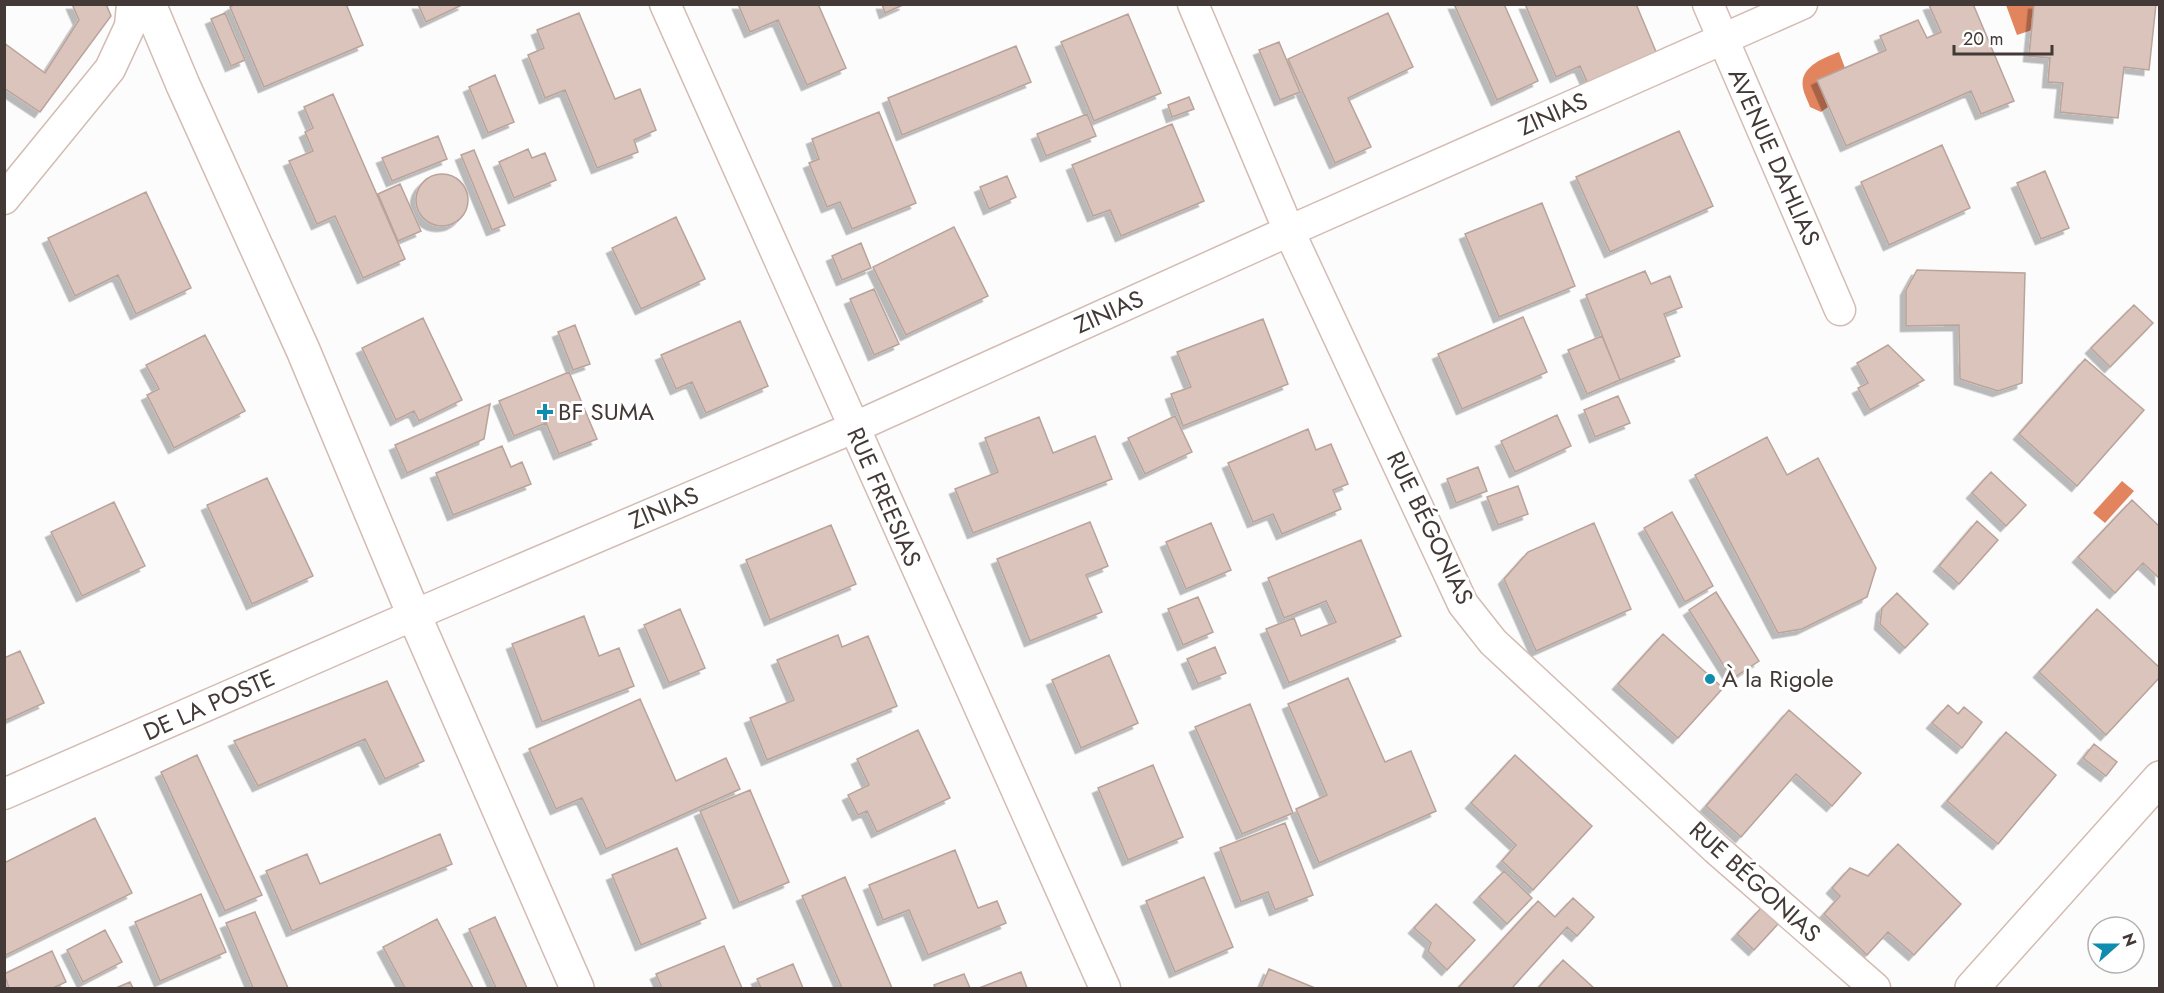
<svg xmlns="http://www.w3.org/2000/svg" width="2164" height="993" font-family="Jost,sans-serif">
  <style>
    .water { fill: #e2855f }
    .building { fill: #dbc4bb; stroke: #b9a39a; stroke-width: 1.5; filter: url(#shadow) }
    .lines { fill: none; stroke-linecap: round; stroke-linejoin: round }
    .minor-casing { stroke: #d3bcb3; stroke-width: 33 }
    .tertiary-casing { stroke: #d3bcb3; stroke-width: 36 }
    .minor { stroke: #fff; stroke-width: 30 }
    .tertiary { stroke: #fff; stroke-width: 33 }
    .poi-dot { fill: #108cae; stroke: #fff; stroke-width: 2 }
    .labels { text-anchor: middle; stroke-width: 6; stroke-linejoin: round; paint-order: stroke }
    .street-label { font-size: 24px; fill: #433936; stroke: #fff }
    .poi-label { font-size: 24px; fill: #433936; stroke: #fff; text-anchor: start }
  </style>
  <defs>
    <filter id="shadow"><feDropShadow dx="-5.5" dy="5.5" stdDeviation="0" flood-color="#0004"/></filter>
  </defs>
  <rect width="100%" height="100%" fill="#fcfcfc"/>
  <path class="water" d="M 2006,5 L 2034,5 L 2032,30 L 2017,35 Z
    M 1839,52 L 1845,68 L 1817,80 L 1828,107 L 1821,112 L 1810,107 C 1808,101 1804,94 1803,88 C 1799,67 1823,58 1839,52 Z
    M 2122,481 L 2134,491 L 2105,523 L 2093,513 Z"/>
  <path class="building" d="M 72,4 L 106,4 L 111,16 L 40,112 L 4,88 L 4,43 L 45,73 L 79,20 Z
    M 235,4 L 346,4 L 363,45 L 264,87 L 230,7 Z
    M 418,4 L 464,4 L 426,22 Z
    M 738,4 L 818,4 L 846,68 L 807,85 L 778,20 L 750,32 Z
    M 882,4 L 905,4 L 885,13 Z
    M 1454,4 L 1504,4 L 1538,81 L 1497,100 Z
    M 1525,4 L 1636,4 L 1657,54 L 1588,84 L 1580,66 L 1556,77 Z
    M 1932,4 L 1973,4 L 2014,101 L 1981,114 L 1971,91 L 1846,146 L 1817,80 L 1886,50 L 1880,36 L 1918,20 L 1927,38 L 1941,32 L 1929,5 Z
    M 2034,4 L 2156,4 L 2149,70 L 2124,67 L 2118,118 L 2060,112 L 2063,83 L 2048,82 L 2050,58 L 2029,56 Z
    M 225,13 L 245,60 L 231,66 L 211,19 Z
    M 579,13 L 615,99 L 640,89 L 656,130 L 634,140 L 638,152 L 597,168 L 565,90 L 545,98 L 528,55 L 544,48 L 537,30 Z
    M 1388,13 L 1413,67 L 1348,98 L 1371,147 L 1335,163 L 1288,59 Z
    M 1128,14 L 1161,93 L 1094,121 L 1061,42 Z
    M 1279,42 L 1300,92 L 1280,100 L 1259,50 Z
    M 1016,46 L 1031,82 L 902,135 L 888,98 Z
    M 495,75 L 514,122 L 488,133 L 469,87 Z
    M 333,94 L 405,259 L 363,278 L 335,216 L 317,224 L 289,161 L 313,151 L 305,132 L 313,128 L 304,107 Z
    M 1189,97 L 1194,109 L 1172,117 L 1168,105 Z
    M 879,112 L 916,203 L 852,229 L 840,202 L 827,207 L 809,163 L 819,159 L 812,139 Z
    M 1087,114 L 1096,136 L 1046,156 L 1037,134 Z
    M 1172,124 L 1204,201 L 1121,236 L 1110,210 L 1093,216 L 1072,165 Z
    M 1679,131 L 1713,206 L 1610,252 L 1576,177 Z
    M 438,136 L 447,159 L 392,181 L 382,158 Z
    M 1942,145 L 1970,208 L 1889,245 L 1861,182 Z
    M 528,149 L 532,158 L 545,153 L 556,180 L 514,198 L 499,162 Z
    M 474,150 L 505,225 L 492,230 L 461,155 Z
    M 2045,171 L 2069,228 L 2041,239 L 2017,183 Z
    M416 200a26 26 0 1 1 52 0a26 26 0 1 1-52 0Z
    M 1007,176 L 1016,197 L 989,209 L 980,187 Z
    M 400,184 L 421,231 L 398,241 L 378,194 Z
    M 146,192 L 191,288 L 136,314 L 118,275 L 75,296 L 48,238 Z
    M 1542,203 L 1575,286 L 1499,317 L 1465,234 Z
    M 676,217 L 705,279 L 641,309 L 612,248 Z
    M 954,227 L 988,296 L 906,335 L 873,267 Z
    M 861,243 L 871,268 L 842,280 L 832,256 Z
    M 1917,270 L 2025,273 L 2022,383 L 1998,391 L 1960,379 L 1959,325 L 1906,326 L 1906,290 Z
    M 1645,271 L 1651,284 L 1670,276 L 1682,307 L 1664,314 L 1680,356 L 1620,380 L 1586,295 Z
    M 874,289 L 899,344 L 874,355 L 850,299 Z
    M 2134,305 L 2153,323 L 2110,367 L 2091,348 Z
    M 1523,317 L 1547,372 L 1462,409 L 1438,354 Z
    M 423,318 L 462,400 L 419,421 L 414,411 L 396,420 L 362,348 Z
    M 1263,319 L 1288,384 L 1183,426 L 1171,394 L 1191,387 L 1177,352 Z
    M 740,321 L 768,386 L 706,413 L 692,382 L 676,389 L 661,355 Z
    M 575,325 L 590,364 L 573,370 L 558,332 Z
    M 205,335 L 245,411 L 174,448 L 147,395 L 159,389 L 146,365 Z
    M 1602,336 L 1620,380 L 1587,394 L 1568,350 Z
    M 1888,345 L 1924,380 L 1870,410 L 1858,388 L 1868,383 L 1857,363 Z
    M 2085,359 L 2144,410 L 2077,486 L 2019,434 Z
    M 569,372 L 597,439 L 559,454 L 546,423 L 514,436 L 499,401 Z
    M 1618,396 L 1630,423 L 1595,437 L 1584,410 Z
    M 490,404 L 484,439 L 407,473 L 395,445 Z
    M 1557,415 L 1571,446 L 1515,472 L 1501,441 Z
    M 1175,416 L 1192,452 L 1145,474 L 1128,438 Z
    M 1039,417 L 1053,453 L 1095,436 L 1112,479 L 973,533 L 955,489 L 998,472 L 985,438 Z
    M 1308,429 L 1316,450 L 1331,444 L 1348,484 L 1333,490 L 1341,509 L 1282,534 L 1273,514 L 1253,522 L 1228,463 Z
    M 1767,437 L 1787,475 L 1818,458 L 1876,568 L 1867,597 L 1802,629 L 1778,633 L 1695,475 Z
    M 502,446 L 511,467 L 522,462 L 531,484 L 453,515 L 436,473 Z
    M 1478,467 L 1487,491 L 1456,503 L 1447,479 Z
    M 1991,472 L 2026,505 L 2006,526 L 1972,493 Z
    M 267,478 L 313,576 L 252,604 L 207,505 Z
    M 1518,486 L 1528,514 L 1498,525 L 1487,497 Z
    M 2132,500 L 2160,527 L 2160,579 L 2143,563 L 2115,593 L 2078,557 Z
    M 114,502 L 145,566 L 82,596 L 51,532 Z
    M 1672,512 L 1713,586 L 1685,602 L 1644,528 Z
    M 1977,521 L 1998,540 L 1959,584 L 1939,566 Z
    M 1090,522 L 1108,566 L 1086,575 L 1102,612 L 1030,641 L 997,559 Z
    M 1211,523 L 1231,570 L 1186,589 L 1166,542 Z
    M 1594,523 L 1631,609 L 1536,651 L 1504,579 L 1528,552 Z
    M 831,525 L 856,584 L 770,620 L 746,560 Z
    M 1361,540 L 1401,636 L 1289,683 L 1266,629 L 1294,618 L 1301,636 L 1336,622 L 1326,601 L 1284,618 L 1268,578 Z
    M 1716,592 L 1759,661 L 1732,679 L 1689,610 Z
    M 1897,593 L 1928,624 L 1905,648 L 1880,624 L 1882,608 Z
    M 1198,597 L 1213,632 L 1183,645 L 1168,609 Z
    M 680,609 L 705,668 L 669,683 L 644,625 Z
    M 2097,609 L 2160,668 L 2160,677 L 2106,735 L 2039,672 Z
    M 584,616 L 599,656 L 619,648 L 634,686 L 542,722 L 512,644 Z
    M 1663,634 L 1723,688 L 1678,738 L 1618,684 Z
    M 838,635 L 842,647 L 868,636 L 897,706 L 767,760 L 750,718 L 794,700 L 777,660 Z
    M 1215,647 L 1226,673 L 1198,684 L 1187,659 Z
    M 20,651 L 44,703 L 4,721 L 4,658 Z
    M 1109,655 L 1138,723 L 1081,748 L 1052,680 Z
    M 1348,678 L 1385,762 L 1411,751 L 1436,811 L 1319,863 L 1296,809 L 1327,795 L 1288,704 Z
    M 387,681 L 424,761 L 385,779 L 365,739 L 258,786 L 234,741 Z
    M 640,699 L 676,781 L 726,758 L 740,789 L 606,849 L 582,798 L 556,809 L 529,749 Z
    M 1250,704 L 1293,813 L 1242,834 L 1195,727 Z
    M 1948,705 L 1958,714 L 1964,707 L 1982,722 L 1962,748 L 1932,723 Z
    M 1789,710 L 1861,773 L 1832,806 L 1796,774 L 1741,837 L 1706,806 Z
    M 918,730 L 950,798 L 877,832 L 867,811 L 858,815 L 848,795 L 869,785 L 857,759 Z
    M 2006,732 L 2056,775 L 1998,844 L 1947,801 Z
    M 2094,744 L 2117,762 L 2106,776 L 2083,758 Z
    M 197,755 L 262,895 L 225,911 L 161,772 Z
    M 1515,755 L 1592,826 L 1533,890 L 1502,861 L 1516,845 L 1471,803 Z
    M 1153,765 L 1183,837 L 1128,860 L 1098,788 Z
    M 750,790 L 789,882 L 739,903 L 700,811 Z
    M 95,818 L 132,893 L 6,955 L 4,952 L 4,863 Z
    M 1285,823 L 1313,895 L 1275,910 L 1268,892 L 1241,902 L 1220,848 Z
    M 440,834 L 452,864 L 292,931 L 266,871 L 307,854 L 320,884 Z
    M 1898,844 L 1961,904 L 1914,955 L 1888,932 L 1867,955 L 1824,914 L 1840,896 L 1832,888 L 1850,868 L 1868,876 Z
    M 677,848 L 706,918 L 641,945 L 612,875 Z
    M 955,850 L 978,908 L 997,901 L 1006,923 L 928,955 L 909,910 L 883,920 L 869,885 Z
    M 1504,871 L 1532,898 L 1507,924 L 1479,897 Z
    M 845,877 L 892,988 L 842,988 L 802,896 Z
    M 1204,877 L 1233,947 L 1175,972 L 1146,901 Z
    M 201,894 L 226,952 L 160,981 L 135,922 Z
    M 1573,898 L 1594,917 L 1577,936 L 1567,927 L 1512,988 L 1458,988 L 1538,901 L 1555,917 Z
    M 1436,904 L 1475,940 L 1447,970 L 1428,951 L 1431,943 L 1414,928 Z
    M 1761,908 L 1778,924 L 1754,950 L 1737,934 Z
    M 255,912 L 288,988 L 253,988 L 226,923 Z
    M 495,917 L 527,988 L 496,988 L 469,929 Z
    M 437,919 L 473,988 L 405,988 L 383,947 Z
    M 105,930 L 122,962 L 83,982 L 67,950 Z
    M 724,946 L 742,988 L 662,988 L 656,974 Z
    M 52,951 L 66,982 L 53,988 L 9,988 L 4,974 Z
    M 1563,960 L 1594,988 L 1538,988 Z
    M 793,964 L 803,988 L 761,988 L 757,979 Z
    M 1269,969 L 1315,988 L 1261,988 Z
    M 1021,972 L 1027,988 L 979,988 Z
    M 964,974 L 970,988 L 935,988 L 934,985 Z
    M 130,982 L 133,988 L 116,988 Z"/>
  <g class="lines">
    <defs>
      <path id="minor" d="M 665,4 L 1105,988
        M 1193,4 L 1289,231 L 1463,604 L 1493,642 L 1716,849 L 1875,988
        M 1708,4 L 1840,310
        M 4,199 L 110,69 L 130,26 L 132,4
        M 4,794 L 414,615 L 853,428 L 1289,231 L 1802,4"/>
      <path id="tertiary" d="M 149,4 L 183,85 L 303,350 L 414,615 L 577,988
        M 1972,988 L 2160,778"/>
    </defs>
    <use href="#minor" class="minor-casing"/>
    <use href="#tertiary" class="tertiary-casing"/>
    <use href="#minor" class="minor"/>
    <use href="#tertiary" class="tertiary"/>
  </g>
  <g class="poi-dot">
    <path d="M542 403h6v6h6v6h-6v6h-6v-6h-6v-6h6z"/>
    <circle cx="1710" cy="679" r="6"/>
  </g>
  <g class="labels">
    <g class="street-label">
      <text transform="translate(1553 114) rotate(-24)" y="8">ZINIAS</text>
      <text transform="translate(1774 157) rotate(66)" y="8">AVENUE DAHLIAS</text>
      <text transform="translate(1109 312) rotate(-24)" y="8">ZINIAS</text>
      <text transform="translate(884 497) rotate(66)" y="8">RUE FREESIAS</text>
      <text transform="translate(664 508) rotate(-23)" y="8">ZINIAS</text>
      <text transform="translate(1430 528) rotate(64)" y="8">RUE BÉGONIAS</text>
      <text transform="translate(209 705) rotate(-24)" y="8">DE LA POSTE</text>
      <text transform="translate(1755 882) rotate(42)" y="8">RUE BÉGONIAS</text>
    </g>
    <g class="poi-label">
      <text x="558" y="420">BF SUMA</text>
      <text x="1722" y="687">À la Rigole</text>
    </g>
  </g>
  <rect width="2164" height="993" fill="none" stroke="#433936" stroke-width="12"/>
  <g transform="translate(2116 945) rotate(69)"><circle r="28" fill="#ffffff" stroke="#b4b0af" stroke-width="1.5"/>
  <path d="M0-4.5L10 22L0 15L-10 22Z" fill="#108cae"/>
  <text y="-9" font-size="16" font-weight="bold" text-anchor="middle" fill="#433936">N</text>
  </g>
  <path d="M1954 45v9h98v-9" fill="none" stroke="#433936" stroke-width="3"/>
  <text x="1963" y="45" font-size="18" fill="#433936" stroke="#ffffff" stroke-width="4.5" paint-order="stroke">20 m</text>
</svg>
